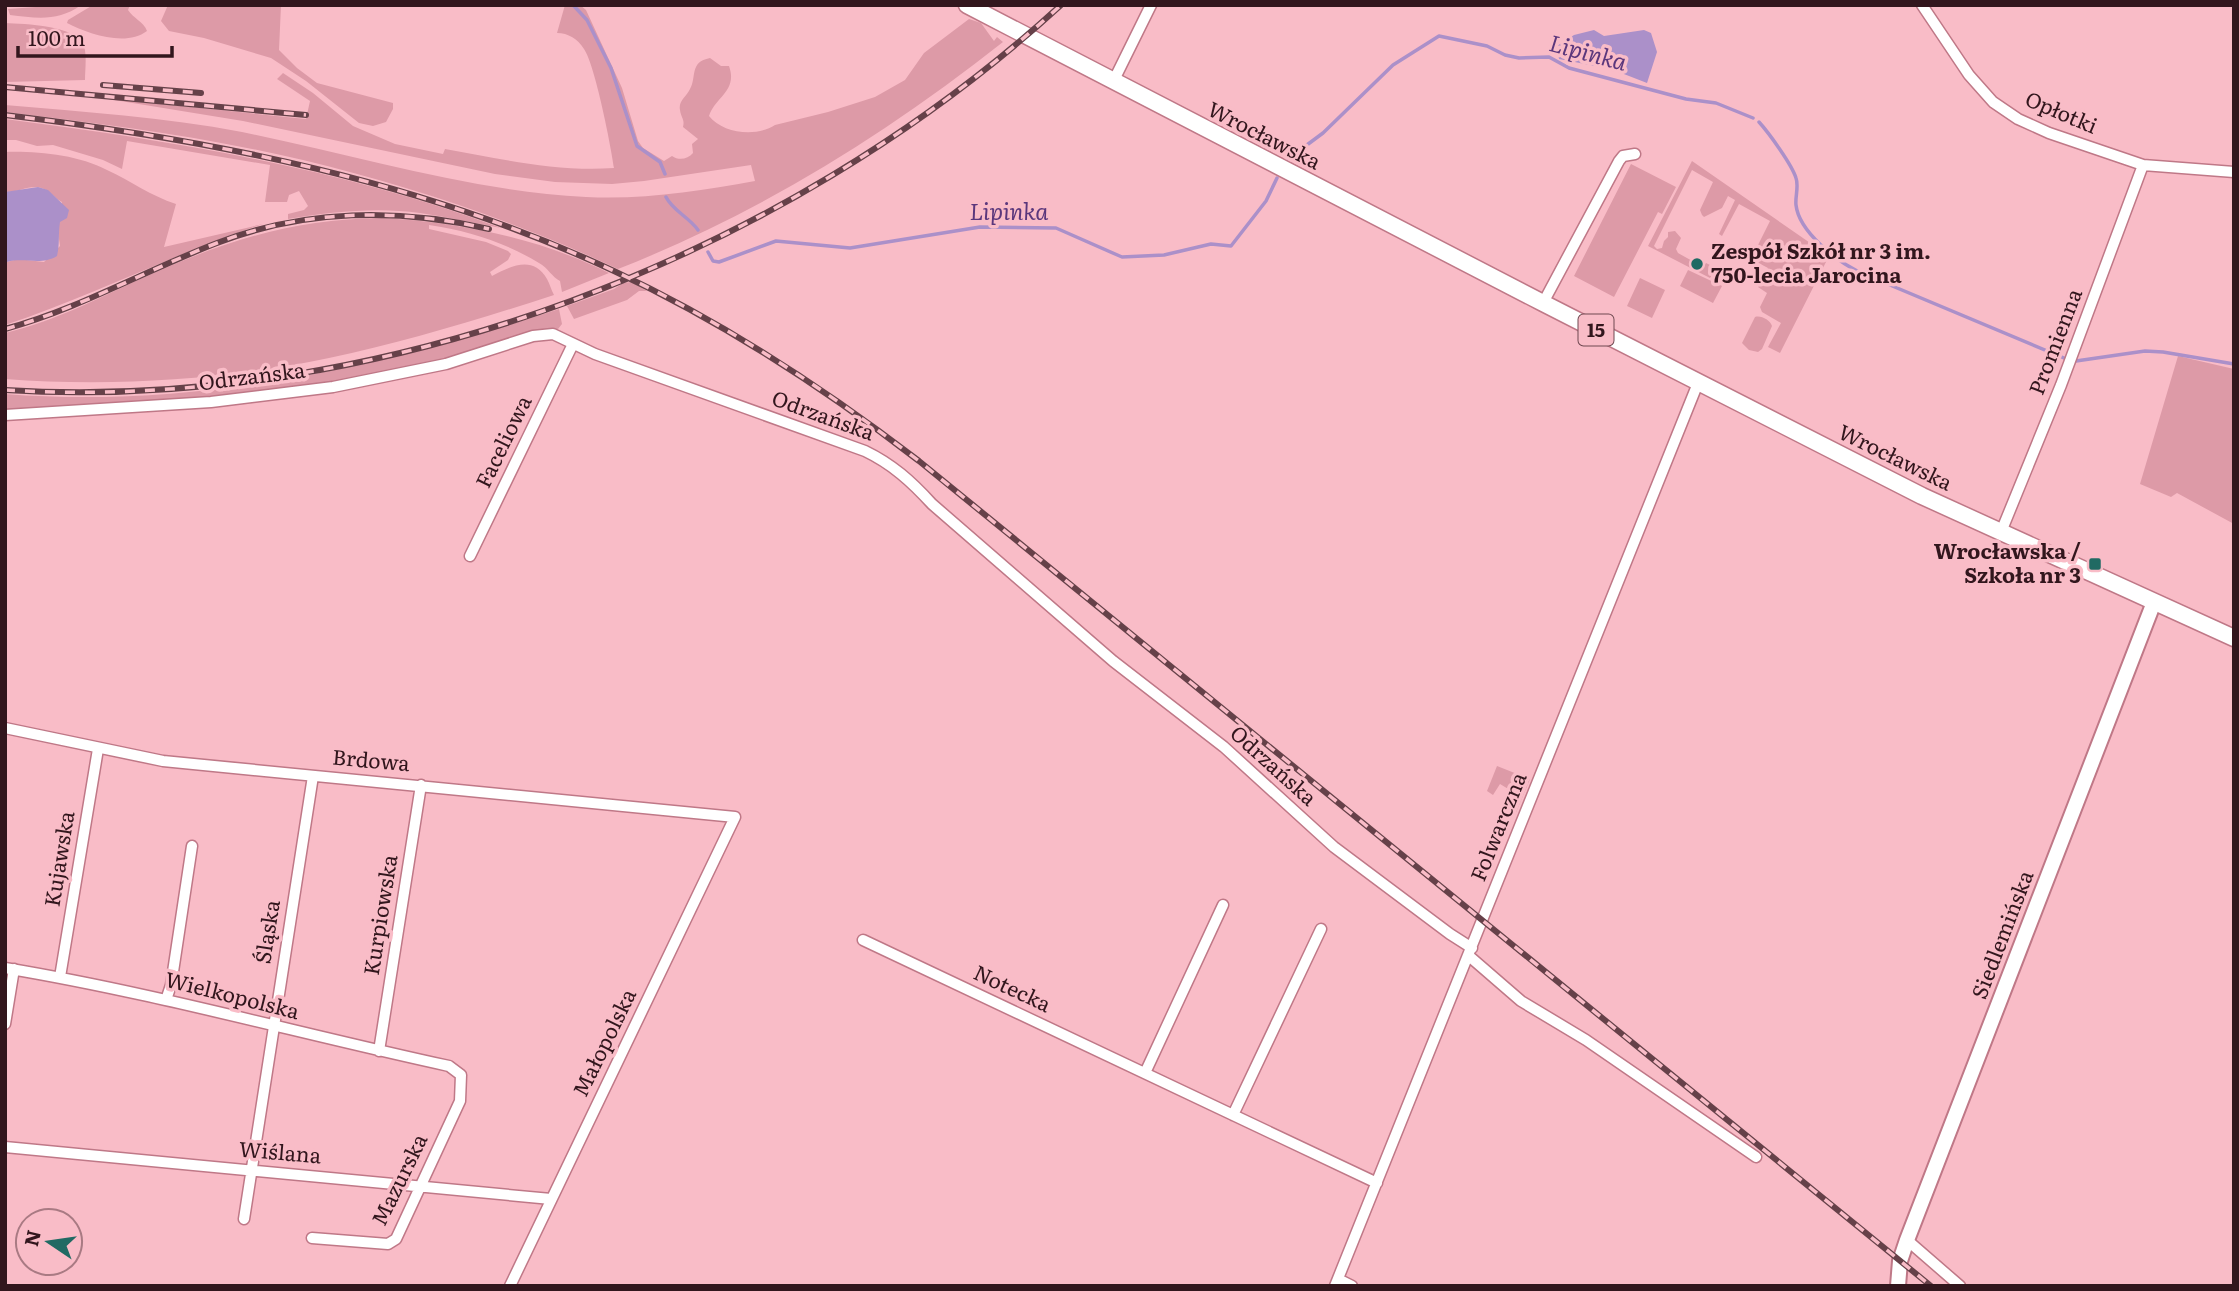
<svg xmlns="http://www.w3.org/2000/svg" width="2239" height="1291" font-family="Literata,serif">
  <style>
    .green { fill: #dd9aa7 }
    .water { fill: #ab90c9 }
    .lines { fill: none; stroke-linecap: round; stroke-linejoin: round }
    .stream { stroke: #ab90c9; stroke-width: 3.5 }
    .street-casing { stroke: #bf7887; stroke-width: 13 }
    .secondary-casing { stroke: #bf7887; stroke-width: 18 }
    .primary-casing { stroke: #bf7887; stroke-width: 19 }
    .street { stroke: #fff; stroke-width: 10 }
    .secondary { stroke: #fff; stroke-width: 14 }
    .primary { stroke: #fff; stroke-width: 16 }
    .rail-casing { stroke: #664149; stroke-width: 6 }
    .rail { stroke: #f9bcc7; stroke-width: 3.5; stroke-dasharray: 10; stroke-linecap: butt }
    .poi-dot { fill: #206a63; stroke: #f9bcc7; stroke-width: 2.5 }
    .labels { text-anchor: middle; stroke-width: 7; stroke-linejoin: round; paint-order: stroke }
    .shield { fill: #f9bcc7; stroke: #6e4850; stroke-width: 2 }
    .shield-label { font-size: 19px; font-weight: bold; fill: #32161d }
    .street-label { font-size: 21px; fill: #32161d; stroke: #f9bcc7 }
    .poi-label { font-size: 21px; font-weight: bold; fill: #32161d; stroke: #f9bcc7; text-anchor: start }
    .water-label { font-size: 23px; font-style: italic; fill: #5b377c; stroke: #f9bcc7 }
  </style>
  <rect width="100%" height="100%" fill="#f9bcc7"/>
  <path class="green" d="M 36,5 L 81,5 C 58,22 36,18 10,15 L 8,9 L 36,7 Z
    M 93,5 L 130,5 L 128,10 C 133,18 144,22 147,31 C 126,47 88,34 67,23 L 68,20 Z
    M 168,5 L 281,5 L 279,50 L 297,68 L 317,83 L 393,103 L 393,109 L 386,122 L 373,126 L 359,123 L 306,81 L 271,58 L 204,38 L 169,31 L 161,21 Z
    M 565,5 L 580,5 L 586,10 L 622,88 L 638,141 L 643,148 L 664,161 L 672,156 C 679,161 688,159 693,153 L 692,144 L 698,139 L 683,127 C 685,119 681,118 680,110 C 678,101 687,96 690,89 C 697,77 689,62 710,58 L 721,66 L 729,66 C 738,91 715,97 709,116 C 723,134 757,137 775,125 L 828,112 L 875,97 L 905,80 L 924,53 L 969,19 L 981,23 L 994,41 L 997,37 L 1003,42 C 885,135 758,214 618,269 C 518,222 411,186 303,160 C 206,137 105,124 5,112 L 5,105 C 84,112 164,117 242,132 C 356,155 470,191 586,197 C 643,200 700,191 755,181 L 751,165 L 644,181 L 612,184 L 555,182 L 495,174 L 243,121 L 102,98 L 306,119 L 310,101 L 277,79 L 283,73 L 313,93 L 353,126 L 395,144 L 443,154 L 445,149 C 502,159 556,172 614,168 C 611,146 595,65 584,49 C 578,39 568,33 557,33 Z
    M 5,23 C 25,24 76,25 84,46 C 87,56 85,70 85,80 L 5,82 Z
    M 5,119 C 174,141 341,168 501,228 C 474,223 447,217 420,213 C 376,207 331,212 288,219 L 288,214 L 304,210 L 308,206 L 299,191 L 289,195 L 287,202 L 265,202 L 270,165 L 127,141 L 122,169 L 103,160 L 53,145 L 37,146 L 16,140 L 5,140 Z
    M 5,152 C 38,151 78,155 107,170 C 131,181 151,196 176,204 L 164,247 L 263,224 C 175,253 93,296 5,325 L 5,260 L 7,262 L 18,259 L 44,262 L 60,246 L 58,232 L 62,202 C 56,199 51,192 44,189 C 31,183 19,193 5,192 Z
    M 1692,161 L 1829,256 L 1780,353 L 1768,347 L 1781,323 L 1762,312 L 1760,307 L 1767,293 L 1758,287 L 1768,268 L 1751,259 L 1770,221 L 1739,204 L 1722,236 L 1719,234 L 1735,200 L 1728,196 L 1722,208 L 1704,217 L 1702,215 L 1700,210 L 1713,182 L 1692,170 L 1654,246 L 1657,249 L 1662,248 L 1664,241 L 1668,237 L 1668,232 L 1675,231 L 1681,238 L 1676,249 L 1678,253 L 1703,267 L 1706,263 L 1716,268 L 1710,278 L 1648,246 Z
    M 1631,164 L 1676,187 L 1662,214 L 1658,212 L 1614,297 L 1574,276 Z
    M 381,218 C 458,222 539,238 609,273 L 562,292 L 560,281 C 552,277 548,268 539,263 C 504,242 469,231 429,225 L 429,229 L 486,242 L 508,251 L 511,254 L 508,260 L 490,272 L 492,276 C 509,267 533,254 547,279 C 550,284 551,290 554,295 C 480,319 405,342 329,358 C 224,380 112,387 5,379 L 5,333 C 57,321 106,294 154,273 C 230,239 297,219 381,218 Z
    M 1688,270 L 1722,286 L 1713,303 L 1680,286 Z
    M 1640,278 L 1665,290 L 1652,318 L 1627,306 Z
    M 631,282 L 647,291 L 639,291 L 627,300 L 574,319 L 567,306 L 614,289 L 623,283 Z
    M 559,309 L 562,324 L 558,329 L 417,367 L 288,391 L 120,406 L 5,410 L 5,394 C 194,409 380,368 559,309 Z
    M 1755,317 C 1761,315 1770,320 1772,326 L 1762,349 L 1758,352 L 1749,350 L 1742,343 Z
    M 2178,356 L 2234,369 L 2234,524 L 2177,493 L 2171,497 L 2140,484 Z
    M 1497,766 L 1530,779 L 1515,815 L 1509,811 L 1514,814 L 1515,806 L 1520,798 L 1514,799 L 1515,796 L 1509,794 L 1510,790 L 1500,784 L 1493,795 L 1487,791 Z"/>
  <path class="water" d="M 1594,30 L 1604,36 L 1644,30 L 1651,33 L 1657,52 L 1647,83 L 1611,69 L 1559,59 L 1557,46 L 1574,35 Z
    M 38,187 L 48,190 L 69,210 L 67,218 L 60,222 C 58,234 60,244 57,256 C 41,266 25,257 7,262 L 5,260 L 5,192 Z"/>
  <g class="lines">
    <path class="stream" d="M 573,5 L 587,20 L 611,68 L 637,146 L 660,162 L 665,174
      M 1759,122 C 1769,133 1792,165 1796,178 C 1799,186 1795,197 1796,205 C 1799,232 1837,261 1859,272 L 2064,358
      M 1288,159 L 1323,133 L 1393,65 L 1439,36 L 1487,46 L 1505,55 L 1519,58 L 1549,57 L 1569,68 L 1686,99 L 1716,103 L 1753,118
      M 666,197 C 673,211 689,217 698,230
      M 708,252 L 713,261 L 719,262 L 776,241 L 850,248 L 980,227 L 1056,228 L 1122,257 L 1164,255 L 1211,244 L 1231,246 L 1266,201 L 1277,178
      M 2076,361 L 2145,351 L 2163,352 L 2234,364"/>
    <defs>
      <path id="street" d="M 1922,5 L 1969,75 L 1993,102 L 2018,119 L 2049,133 L 2143,165 L 2234,172
        M 1113,82 L 1151,5
        M 1543,303 L 1619,161 L 1623,156 L 1635,154
        M 5,415 L 211,402 L 333,387 L 446,364 L 533,336 L 553,334 L 595,354 L 865,451 C 892,464 911,481 932,504 L 1113,661 L 1224,747 L 1334,847 L 1450,934 L 1472,948
        M 2001,532 L 2061,385 L 2143,165
        M 470,556 L 573,344
        M 5,728 L 163,761 L 735,817 L 510,1286
        M 863,940 L 1377,1183
        M 1469,956 L 1521,1001 L 1586,1040 L 1756,1157
        M 5,968 C 155,993 301,1034 449,1066 L 461,1075 L 460,1101 L 396,1239 L 388,1244 L 312,1238
        M 60,977 L 98,749
        M 166,1000 L 171,985 L 192,846
        M 5,1024 L 14,969
        M 379,1051 L 421,785
        M 1145,1073 L 1223,905
        M 1233,1115 L 1321,929
        M 5,1147 L 551,1199
        M 244,1219 L 313,776
        M 1907,1240 L 1960,1286
        M 1338,1279 L 1352,1286
        M 1335,1286 L 1698,383"/>
      <path id="secondary" d="M 1898,1286 L 1900,1261 L 1907,1240 L 2154,602"/>
      <path id="primary" d="M 967,5 L 1543,303 L 1922,496 L 2234,638"/>
    </defs>
    <use href="#street" class="street-casing"/>
    <use href="#secondary" class="secondary-casing"/>
    <use href="#primary" class="primary-casing"/>
    <use href="#street" class="street"/>
    <use href="#secondary" class="secondary"/>
    <use href="#primary" class="primary"/>
    <defs>
      <path id="rail" d="M 103,85 L 201,93
        M 5,87 L 306,115
        M 5,115 C 214,140 422,181 614,271 C 723,322 824,388 919,461 L 1931,1286
        M 5,329 C 79,309 146,270 217,243 C 304,209 399,208 489,229
        M 5,390 C 381,413 785,258 1061,5"/>
    </defs>
    <use href="#rail" class="rail-casing"/>
    <use href="#rail" class="rail"/>
  </g>
  <g class="poi-dot">
    <circle cx="1697" cy="264" r="7"/>
    <rect x="2088" y="557" width="14" height="14" rx="3.5"/>
  </g>
  <g class="labels">
    <rect class="shield" x="1578.5" y="314.5" width="35" height="31" rx="5"/>
    <g class="shield-label">
      <text x="1596" y="337">15</text>
    </g>
    <g class="street-label">
      <text transform="translate(2061 113) rotate(23)" y="7">Opłotki</text>
      <text transform="translate(1264 136) rotate(27)" y="7">Wrocławska</text>
      <text transform="translate(2056 342) rotate(-69)" y="7">Promienna</text>
      <text transform="translate(252 377) rotate(-7)" y="7">Odrzańska</text>
      <text transform="translate(823 416) rotate(20)" y="7">Odrzańska</text>
      <text transform="translate(504 442) rotate(-64)" y="7">Faceliowa</text>
      <text transform="translate(1895 458) rotate(26)" y="7">Wrocławska</text>
      <text transform="translate(371 761) rotate(5)" y="7">Brdowa</text>
      <text transform="translate(1273 766) rotate(42)" y="7">Odrzańska</text>
      <text transform="translate(1499 827) rotate(-68)" y="7">Folwarczna</text>
      <text transform="translate(60 859) rotate(-81)" y="7">Kujawska</text>
      <text transform="translate(381 915) rotate(-81)" y="7">Kurpiowska</text>
      <text transform="translate(268 932) rotate(-81)" y="7">Śląska</text>
      <text transform="translate(2003 935) rotate(-69)" y="7">Siedlemińska</text>
      <text transform="translate(1012 989) rotate(25)" y="7">Notecka</text>
      <text transform="translate(232 996) rotate(14)" y="7">Wielkopolska</text>
      <text transform="translate(605 1043) rotate(-64)" y="7">Małopolska</text>
      <text transform="translate(280 1153) rotate(5)" y="7">Wiślana</text>
      <text transform="translate(400 1180) rotate(-64)" y="7">Mazurska</text>
    </g>
    <g class="poi-label">
      <text x="1711" y="259">Zespół Szkół nr 3 im.<tspan x="1711" dy="24">750-lecia Jarocina</tspan></text>
      <text x="2081" y="559" text-anchor="end">Wrocławska /<tspan x="2081" dy="24">Szkoła nr 3</tspan></text>
    </g>
    <g class="water-label">
      <text transform="translate(1588 53) rotate(15)" y="8">Lipinka</text>
      <text x="1009" y="220">Lipinka</text>
    </g>
  </g>
  <rect width="2239" height="1291" fill="none" stroke="#32161d" stroke-width="14"/>
  <g transform="translate(49 1242) rotate(283)"><circle r="33" fill="#f9bcc7" stroke="#a97a83" stroke-width="2"/>
  <path d="M0-5L12 26L0 18L-12 26Z" fill="#206a63"/>
  <text y="-10" font-size="19" font-weight="bold" text-anchor="middle" fill="#32161d">N</text>
  </g>
  <path d="M18 46v10h154v-10" fill="none" stroke="#32161d" stroke-width="3.5"/>
  <text x="28" y="46" font-size="21" fill="#32161d" stroke="#f9bcc7" stroke-width="5" paint-order="stroke">100 m</text>
</svg>
